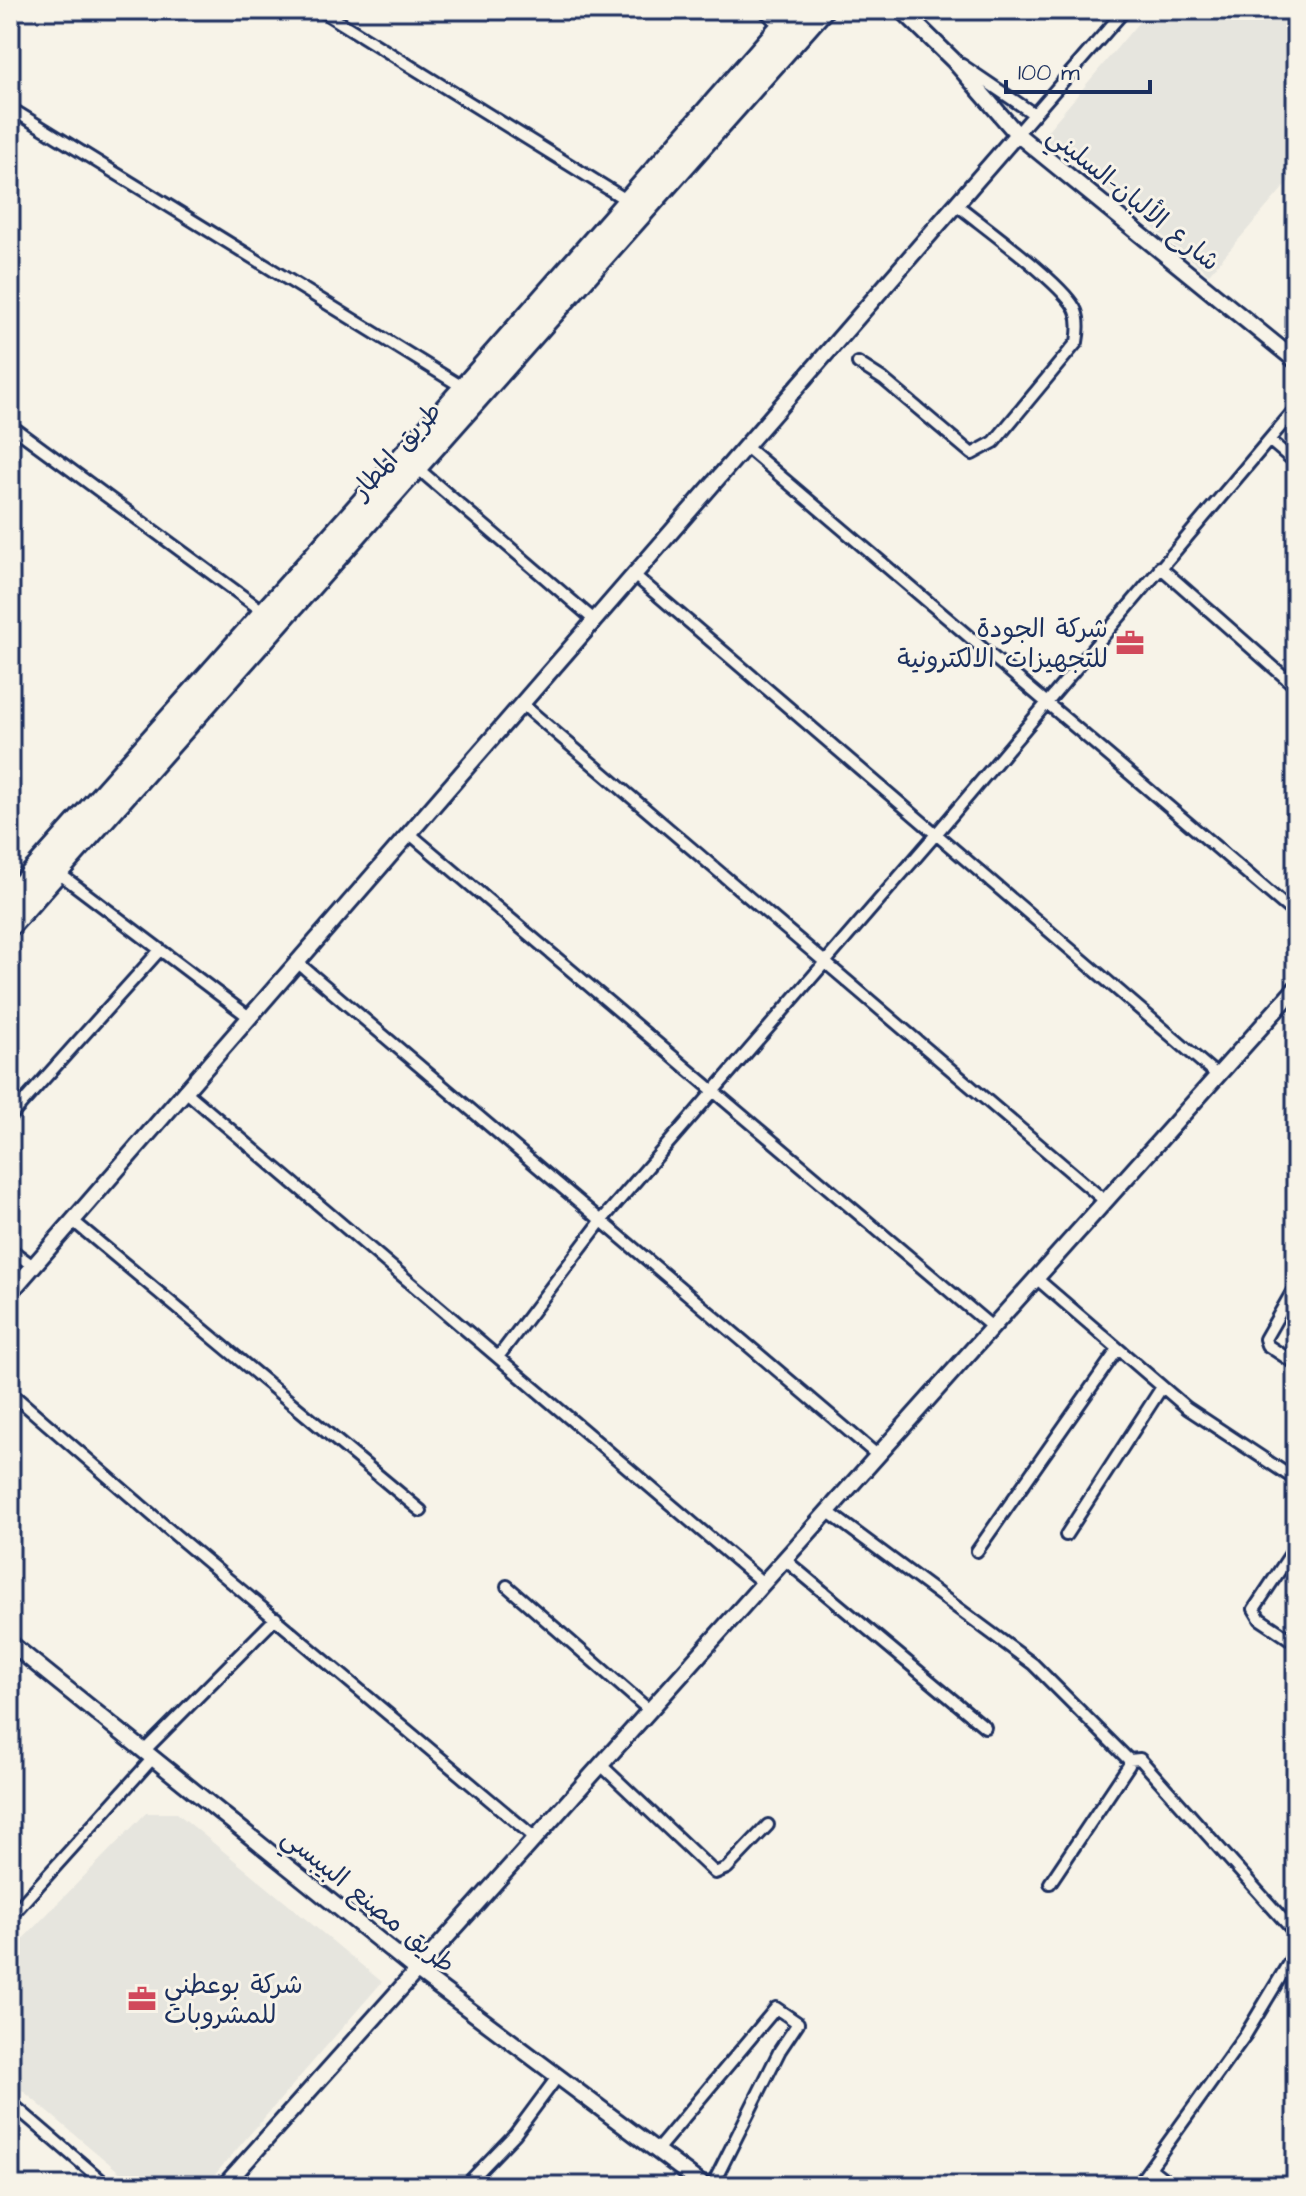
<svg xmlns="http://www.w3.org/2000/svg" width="1306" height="2196" font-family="'Architects Daughter','Playpen Sans Arabic',sans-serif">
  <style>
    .built { fill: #e6e5de }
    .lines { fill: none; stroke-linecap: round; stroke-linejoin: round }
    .street-casing { stroke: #1b2f5e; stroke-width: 16 }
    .secondary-casing { stroke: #1b2f5e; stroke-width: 20 }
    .highway-casing { stroke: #1b2f5e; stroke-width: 26 }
    .street { stroke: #f7f3e8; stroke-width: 10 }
    .secondary { stroke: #f7f3e8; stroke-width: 14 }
    .highway { stroke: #f7f3e8; stroke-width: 20 }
    .labels { text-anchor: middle; stroke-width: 6; stroke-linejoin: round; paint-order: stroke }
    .street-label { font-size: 26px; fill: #1b2f5e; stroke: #f7f3e8 }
    .poi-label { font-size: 26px; fill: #1b2f5e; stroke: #f7f3e8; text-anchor: end }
  </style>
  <rect width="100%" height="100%" fill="#f7f3e8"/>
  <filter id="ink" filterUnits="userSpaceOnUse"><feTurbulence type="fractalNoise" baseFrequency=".0125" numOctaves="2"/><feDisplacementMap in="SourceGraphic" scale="16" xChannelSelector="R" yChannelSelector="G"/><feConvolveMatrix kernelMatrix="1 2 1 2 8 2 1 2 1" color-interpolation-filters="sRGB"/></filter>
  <g filter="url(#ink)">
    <path class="built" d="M 1149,10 L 1296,10 L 1296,173 L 1209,274 L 1042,137 Z
      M 146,1813 L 177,1813 L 382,1982 L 205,2186 L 136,2186 L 10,2080 L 10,1952 Z"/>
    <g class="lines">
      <defs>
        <path id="street" d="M 320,10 L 628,201
          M 764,10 L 781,27
          M 962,65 L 1034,114
          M 10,108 L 464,388
          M 1017,134 L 1125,10
          M 858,363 L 883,379 L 972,454 L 994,442 L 1077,342 C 1079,331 1080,321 1076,311 C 1067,286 980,224 956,204
          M 10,425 L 264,612
          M 1269,440 L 1296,463
          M 745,446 L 1296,915
          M 416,467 L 593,619
          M 1160,567 L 1296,687
          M 633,574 L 1218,1076
          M 521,703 L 1105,1201
          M 409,833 L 992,1327
          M 56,871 L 249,1017
          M 297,962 L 877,1455
          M 184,1090 L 763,1583
          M 10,1117 L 160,950
          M 72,1220 L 421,1511
          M 10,1249 L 33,1266
          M 1036,1278 L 1187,1408 L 1296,1480
          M 1296,1285 L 1265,1339 L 1267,1345 L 1296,1364
          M 498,1357 L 602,1220 L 937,833 L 1296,408
          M 10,1392 L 166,1527 L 534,1837
          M 827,1511 L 1033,1664 L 1129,1760 L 1129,1765 L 1050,1883
          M 1066,1535 L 1162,1387
          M 1296,1546 L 1254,1609 L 1260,1619 L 1296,1643
          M 977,1551 L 1118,1349
          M 784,1559 L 985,1727
          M 507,1586 L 649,1710
          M 144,1751 L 276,1618
          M 1129,1760 L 1140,1759 L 1296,1934
          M 600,1764 L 715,1873 L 727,1868 L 768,1825
          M 10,1917 L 153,1758
          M 10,2102 L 108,2186
          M 657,2150 L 776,2008 L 798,2023 L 780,2050 L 712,2186
          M 1150,2168 L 1173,2186
          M 465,2186 L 515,2134 L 558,2076
          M 1137,2186 L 1246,2034 L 1296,1951"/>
        <path id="secondary" d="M 902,10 L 953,60 L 1017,134 L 1296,361
          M 10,1293 L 1017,134
          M 10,1643 L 416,1970 L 704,2186
          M 224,2186 L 1296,988"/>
        <path id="highway" d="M 10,898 L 464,388 L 796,10
          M 10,925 L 822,10"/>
      </defs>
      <use href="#street" class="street-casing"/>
      <use href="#secondary" class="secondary-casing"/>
      <use href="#highway" class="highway-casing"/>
      <use href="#street" class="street"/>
      <use href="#secondary" class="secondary"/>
      <use href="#highway" class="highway"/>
    </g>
  </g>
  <defs>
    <symbol id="office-bare" viewBox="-9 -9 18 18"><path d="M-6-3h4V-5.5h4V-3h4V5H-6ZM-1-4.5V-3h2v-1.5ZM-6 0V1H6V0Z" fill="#d1495b" stroke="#f7f3e8" stroke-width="2.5" paint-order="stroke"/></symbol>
  </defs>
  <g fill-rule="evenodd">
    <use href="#office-bare" x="1110" y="623" width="40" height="40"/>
    <use href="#office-bare" x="122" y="1979" width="40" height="40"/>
  </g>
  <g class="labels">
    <g class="street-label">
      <text transform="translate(1134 198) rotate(39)" y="9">شارع الألبان-السليني</text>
      <text transform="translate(396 450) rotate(-48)" y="9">طريق المطار</text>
      <text transform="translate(369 1900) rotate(39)" y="9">طريق مصنع البيبسي</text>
    </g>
    <g class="poi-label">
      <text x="1108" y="637">شركة الجودة<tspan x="1108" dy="30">للتجهيزات الالكترونية</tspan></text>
      <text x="164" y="1993" text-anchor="start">شركة بوعطني<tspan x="164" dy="30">للمشروبات</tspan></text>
    </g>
  </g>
  <rect width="1306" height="2196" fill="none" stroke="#f7f3e8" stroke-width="40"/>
  <rect x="20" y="20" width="1266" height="2156" fill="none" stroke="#1b2f5e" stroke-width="3" filter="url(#ink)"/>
  <path d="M1006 80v12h144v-12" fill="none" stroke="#1b2f5e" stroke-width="4"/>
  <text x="1018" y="80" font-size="24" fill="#1b2f5e" stroke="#f7f3e8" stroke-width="6" paint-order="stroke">100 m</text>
</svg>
